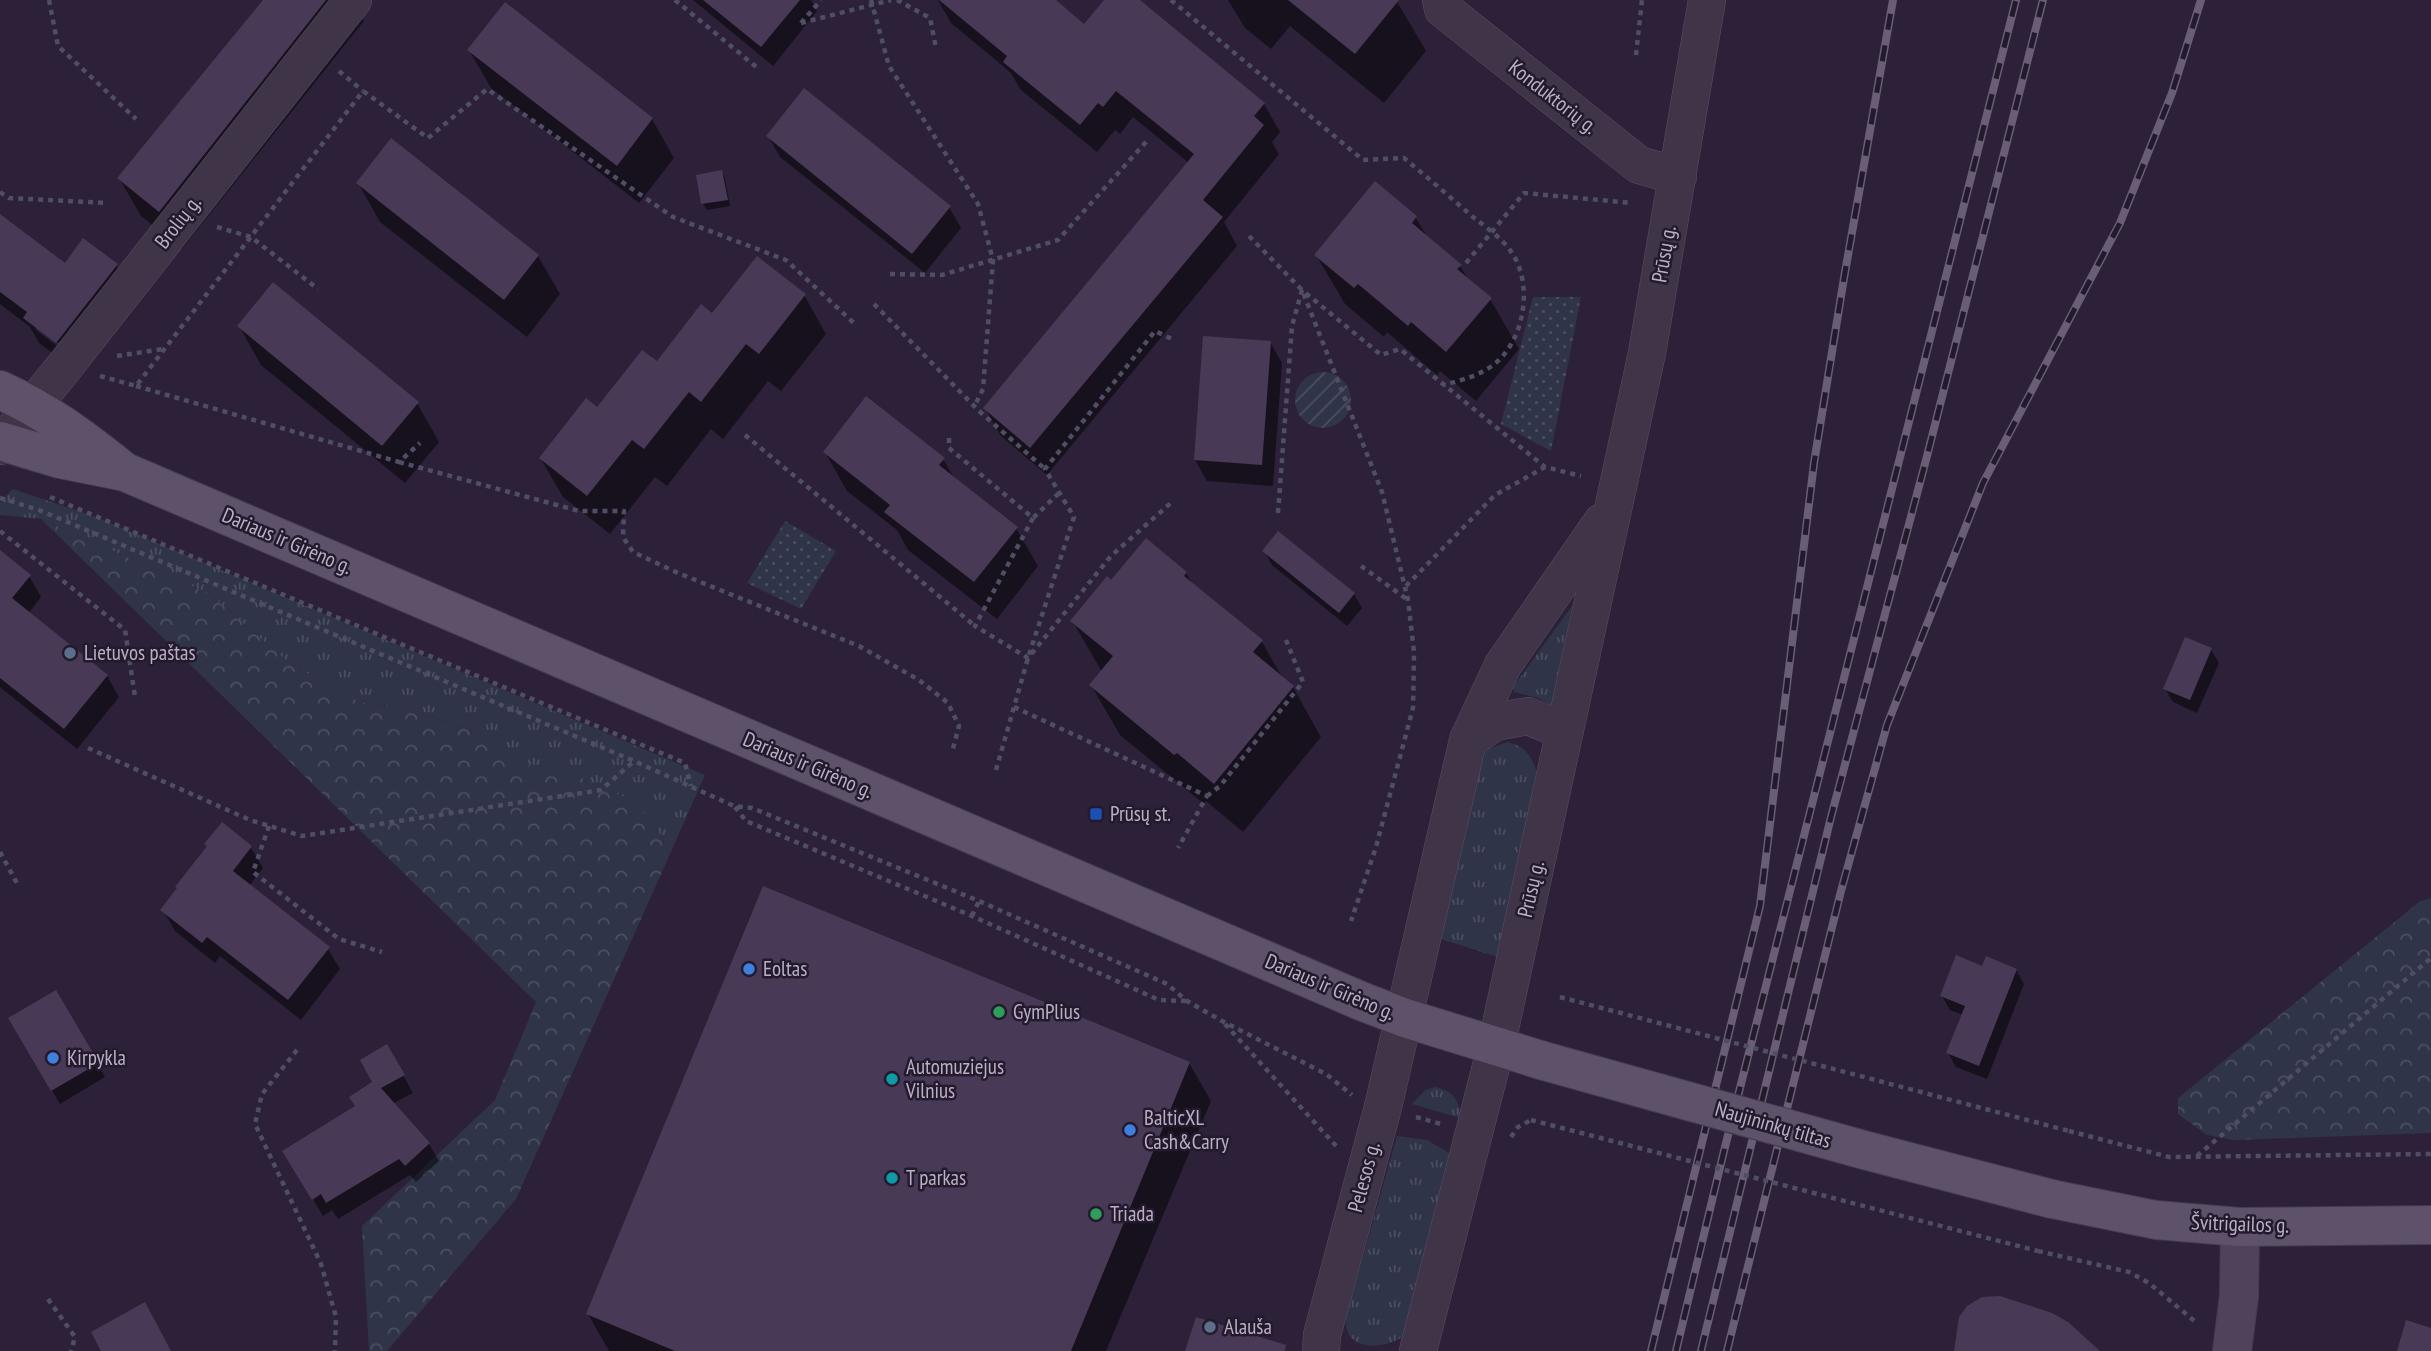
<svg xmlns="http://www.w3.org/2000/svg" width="2431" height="1351" font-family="'PT Sans Narrow',sans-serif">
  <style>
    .grass { fill: url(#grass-tufts) }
    .forest { fill: url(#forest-crowns) }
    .park { fill: url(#park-dots) }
    .garden { fill: url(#garden-furrows) }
    .shadow { fill: #0007; fill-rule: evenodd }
    .building { fill: #483a56 }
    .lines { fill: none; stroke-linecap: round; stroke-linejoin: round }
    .street-casing { stroke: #5a4f63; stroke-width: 38 }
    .secondary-casing { stroke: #453b4f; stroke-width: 40 }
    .primary-casing { stroke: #453b4f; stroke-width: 40 }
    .path { stroke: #4f4e64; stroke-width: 4.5; stroke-dasharray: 5 5; stroke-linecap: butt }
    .street { stroke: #3f3448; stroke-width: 37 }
    .secondary { stroke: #50425b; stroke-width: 38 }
    .primary { stroke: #5d5269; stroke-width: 38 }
    .rail-casing { stroke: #6a5d76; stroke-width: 8 }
    .rail { stroke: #241a2d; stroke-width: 5; stroke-dasharray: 16; stroke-linecap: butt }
    .primary-bridge-casing { stroke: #453b4f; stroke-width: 40; stroke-linecap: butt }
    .path-bridge { stroke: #4f4e64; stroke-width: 4.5; stroke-dasharray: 5 5; stroke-linecap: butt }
    .primary-bridge { stroke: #5d5269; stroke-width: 38 }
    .service-dot { fill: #5c6f8a; stroke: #241a2d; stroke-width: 2.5 }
    .transit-dot { fill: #1a4fb4; stroke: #241a2d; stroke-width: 2.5 }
    .shop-dot { fill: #3f7fe0; stroke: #241a2d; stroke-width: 2.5 }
    .leisure-dot { fill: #2e9e5b; stroke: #241a2d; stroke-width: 2.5 }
    .culture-dot { fill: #0f9aa8; stroke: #241a2d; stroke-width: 2.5 }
    .labels { text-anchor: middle; stroke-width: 5; stroke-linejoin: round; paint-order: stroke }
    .street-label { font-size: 21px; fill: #bbafc5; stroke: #241a2d }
    .poi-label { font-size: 21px; fill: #bbafc5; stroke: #241a2d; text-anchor: start }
  </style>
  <defs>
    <pattern id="grass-tufts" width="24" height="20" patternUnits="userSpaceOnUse" patternTransform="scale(1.75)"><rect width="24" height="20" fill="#2f3448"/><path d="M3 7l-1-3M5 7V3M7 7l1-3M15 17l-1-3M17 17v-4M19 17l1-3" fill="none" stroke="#4b4f61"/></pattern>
    <pattern id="forest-crowns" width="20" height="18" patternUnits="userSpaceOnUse" patternTransform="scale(1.75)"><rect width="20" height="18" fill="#2f3448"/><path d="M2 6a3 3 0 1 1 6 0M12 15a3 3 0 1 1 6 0" fill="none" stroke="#4b4f61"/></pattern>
    <pattern id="park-dots" width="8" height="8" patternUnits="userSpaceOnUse" patternTransform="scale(1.75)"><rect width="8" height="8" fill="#2f3448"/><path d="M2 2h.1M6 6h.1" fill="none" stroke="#4b4f61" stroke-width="1.8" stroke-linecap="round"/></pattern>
    <pattern id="garden-furrows" width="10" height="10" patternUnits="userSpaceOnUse" patternTransform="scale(1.75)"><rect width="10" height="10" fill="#2f3448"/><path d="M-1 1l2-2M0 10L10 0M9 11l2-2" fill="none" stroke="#4b4f61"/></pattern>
  </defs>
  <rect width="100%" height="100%" fill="#2c2138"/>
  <path class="grass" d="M 13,489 L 96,517 L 705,775 L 670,854 L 653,821 L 574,775 L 534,770 L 475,731 L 401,708 L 359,702 L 289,663 L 210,594 L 41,519 L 0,515 L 0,502 Z
    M 1572,606 L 1553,703 L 1551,705 L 1538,698 L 1514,692 L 1513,687 Z
    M 1508,742 C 1525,746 1532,756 1537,773 L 1498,957 L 1441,939 L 1481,758 L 1487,749 Z
    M 1435,1087 C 1453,1091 1460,1100 1460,1118 L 1412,1104 L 1425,1090 Z
    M 1397,1136 L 1427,1140 L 1451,1154 L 1404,1336 C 1381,1351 1343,1351 1346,1317 Z"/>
  <path class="forest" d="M 41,519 L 210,594 L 289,663 L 359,702 L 401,708 L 475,731 L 534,769 L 574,775 L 627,798 L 653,821 L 670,854 L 516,1199 L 387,1351 L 369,1351 L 362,1226 L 495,1100 L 536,1002 Z
    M 2431,898 L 2431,1133 L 2234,1140 L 2207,1135 L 2178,1114 L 2178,1098 L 2419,902 Z"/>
  <path class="park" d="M 1533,297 L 1581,297 L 1551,451 L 1501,424 Z
    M 785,521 L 836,551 L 801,609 L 747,583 Z"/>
  <path class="garden" d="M1295 400a28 28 0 1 1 56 0a28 28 0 1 1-56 0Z"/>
  <path class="shadow" d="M 265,0 L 351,0 L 364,21 L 182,249 L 141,216 L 119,178 Z
    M 693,0 L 811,0 L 817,11 L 773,66 Z
    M 938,0 L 1053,0 L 1085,26 L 1106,0 L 1137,0 L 1264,104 L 1280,132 L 1272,142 L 1279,154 L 1224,222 L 1237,246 L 1047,475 L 1001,436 L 985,408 L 1189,163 L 1133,117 L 1120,134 L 1115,130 L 1097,152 L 1021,90 L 1010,72 L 951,23 Z
    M 1228,0 L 1396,0 L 1426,51 L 1384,103 L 1290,26 L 1271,49 L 1245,28 Z
    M 505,4 L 652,119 L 674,158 L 639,203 L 491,88 L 469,50 Z
    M 768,136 L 949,207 L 961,228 L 925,273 L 780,157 Z
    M 721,171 L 725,178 L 730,206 L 707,210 L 703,204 L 698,176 Z
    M 358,183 L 538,256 L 560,294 L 527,337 L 380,222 Z
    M 0,216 L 65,265 L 84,241 L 117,266 L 131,291 L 71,367 L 39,343 L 30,327 L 0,304 ZM 35,325 L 64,347 L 62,350 L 36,330 Z
    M 1415,217 L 1428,238 L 1460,266 L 1470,282 L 1490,299 L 1519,349 L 1476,401 L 1440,371 L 1437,375 L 1387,332 L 1384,337 L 1345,304 L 1316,255 Z
    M 804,295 L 826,334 L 781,391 L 768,381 L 723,439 L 711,429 L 667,486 L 655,477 L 610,534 L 563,497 L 541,459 L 598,410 L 657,363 L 712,315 Z
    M 239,326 L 417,403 L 439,442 L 405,483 L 261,365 Z
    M 1270,342 L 1282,363 L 1273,486 L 1207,481 L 1195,460 Z
    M 825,452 L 943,459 L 956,481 L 1016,528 L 1038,566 L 997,619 L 908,550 L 897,530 L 847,491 Z
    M 1264,551 L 1354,594 L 1362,608 L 1347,626 L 1272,565 Z
    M 0,555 L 29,576 L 41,597 L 28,614 L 107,676 L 119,697 L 77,749 L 0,687 Z
    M 1186,573 L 1193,585 L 1262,642 L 1283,679 L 1293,687 L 1321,737 L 1243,832 L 1206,801 L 1204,804 L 1120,735 L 1091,685 L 1102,672 L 1073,622 L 1112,582 Z
    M 2211,650 L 2219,663 L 2197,713 L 2173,702 L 2165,689 Z
    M 222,825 L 251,848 L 263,868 L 249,886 L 328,949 L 340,969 L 301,1020 L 220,956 L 215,963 L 175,931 L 163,910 L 208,847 Z
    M 1983,968 L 2016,970 L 2024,984 L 1987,1079 L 1956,1067 L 1948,1053 L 1963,1015 L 1950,1010 L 1942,996 Z
    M 56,993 L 105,1077 L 60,1104 L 11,1019 Z
    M 387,1046 L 413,1093 L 392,1104 L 429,1144 L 439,1161 L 416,1182 L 410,1175 L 338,1219 L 332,1210 L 323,1216 L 294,1168 L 357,1107 L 374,1083 Z
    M 1189,1063 L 1211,1101 L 1106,1351 L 609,1351 L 588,1314 Z"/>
  <path class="building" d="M 263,0 L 326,0 L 159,212 L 117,178 Z
    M 703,0 L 800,0 L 761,47 Z
    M 939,0 L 1056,0 L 1084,24 L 1104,0 L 1140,0 L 1265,103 L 1254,116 L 1264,125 L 1203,200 L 1223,217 L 1030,448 L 983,408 L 1194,154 L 1116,91 L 1103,107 L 1098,103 L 1080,125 L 1003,62 L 1007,56 Z
    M 1288,0 L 1399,0 L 1355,54 Z
    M 505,2 L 653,118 L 617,166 L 467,50 Z
    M 804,88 L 951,206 L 912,254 L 766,136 Z
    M 391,138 L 539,255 L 504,300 L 356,183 Z
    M 722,170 L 728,200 L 701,204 L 696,175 Z
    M 1375,181 L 1417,216 L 1412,223 L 1462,265 L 1457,269 L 1492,298 L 1446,352 L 1411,322 L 1408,326 L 1358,284 L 1354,288 L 1314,255 Z
    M 0,214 L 65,263 L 83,238 L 118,264 L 56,343 L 23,318 L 27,312 L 0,292 Z
    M 757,256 L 806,294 L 759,354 L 746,344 L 701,402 L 689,392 L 644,449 L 632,440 L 587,496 L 539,458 L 586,398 L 597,407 L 642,350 L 657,361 L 701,304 L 712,313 Z
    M 273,282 L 419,402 L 382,446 L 237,326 Z
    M 1203,336 L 1271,341 L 1262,465 L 1194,460 Z
    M 866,396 L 945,458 L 939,465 L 1018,527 L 974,582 L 884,512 L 890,505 L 823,452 Z
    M 1278,531 L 1355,593 L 1339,613 L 1262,551 Z
    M 1146,538 L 1187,572 L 1184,576 L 1263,640 L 1253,652 L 1294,686 L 1214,784 L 1177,753 L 1174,755 L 1089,685 L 1113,656 L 1070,621 L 1107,576 L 1111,580 Z
    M 0,550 L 31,575 L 12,598 L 108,675 L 64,729 L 0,678 Z
    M 2185,637 L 2212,648 L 2190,700 L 2163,689 Z
    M 222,822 L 252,846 L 233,871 L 330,947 L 288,1000 L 207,937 L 202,943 L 160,910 L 177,888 L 175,887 L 207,846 L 204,844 Z
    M 763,886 L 1190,1062 L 1071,1351 L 675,1351 L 586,1314 Z
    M 1956,955 L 1982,966 L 1986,956 L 2017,969 L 1979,1066 L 1946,1053 L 1965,1006 L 1940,996 Z
    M 56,990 L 99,1063 L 51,1091 L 8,1018 Z
    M 387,1044 L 405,1075 L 381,1088 L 430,1143 L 405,1166 L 399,1159 L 326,1203 L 321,1194 L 312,1200 L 282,1151 L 355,1106 L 349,1097 L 372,1082 L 360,1060 Z
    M 2000,1296 L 2052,1313 L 2068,1322 L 2100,1351 L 1954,1351 L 1959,1317 L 1967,1306 L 1982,1297 Z
    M 145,1302 L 171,1351 L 101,1351 L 91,1332 Z
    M 1196,1317 L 1286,1345 L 1285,1351 L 1185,1351 Z
    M 2406,1320 L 2431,1328 L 2431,1351 L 2397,1351 Z"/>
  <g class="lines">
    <defs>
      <path id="street" d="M 1441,0 L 1443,9 L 1639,165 L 1678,176
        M 0,446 L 61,371 L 353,0
        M 1468,740 L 1495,722 L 1528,716 L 1565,731
        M 1321,1351 L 1322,1335 L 1383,1107 L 1468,740 L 1503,665 L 1602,522
        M 1418,1351 L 1496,1047 L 1647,353 L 1707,0"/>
      <path id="secondary" d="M 2232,1351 L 2239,1296 L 2240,1227"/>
      <path id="primary" d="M 0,390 C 46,411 81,437 121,469
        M 0,441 L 60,459 L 125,472 L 1361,1001 L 1405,1018 L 1544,1061
        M 2052,1199 L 2156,1220 L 2240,1227 L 2431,1225"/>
    </defs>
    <use href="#street" class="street-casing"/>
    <use href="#secondary" class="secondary-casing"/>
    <use href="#primary" class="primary-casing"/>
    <path class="path" d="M 49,0 L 58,46 L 136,119
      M 675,0 L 760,70
      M 871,0 L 889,66 L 978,204 L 993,260 L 983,389 L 975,405
      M 897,0 L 930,18 L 936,48
      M 1171,0 L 1363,160 L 1404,158 C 1427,177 1450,197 1473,217 C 1486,227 1503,239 1512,253 C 1534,286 1524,342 1493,365 C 1479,376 1461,380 1444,385
      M 801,23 L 891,0
      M 801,23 L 821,0
      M 1636,55 L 1642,0
      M 339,71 L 363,91
      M 0,192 L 9,198 L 106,203
      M 217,227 L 251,237 L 318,289
      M 1249,236 L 1302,290 L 1382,492 L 1408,600 L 1414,652 L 1413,708 L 1376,847 L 1351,921
      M 1466,263 L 1524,193 L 1632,203
      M 890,274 L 942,275 L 1058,240 L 1146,142
      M 874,304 L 979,411 L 1045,469
      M 117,356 L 163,349
      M 100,376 L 136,386 L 363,91 L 428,138 L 487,89 L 673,217 L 786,260 L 857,326
      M 136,386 L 399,462 L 420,443
      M 745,435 L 975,626
      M 949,438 L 949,448 L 1033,518 L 1059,493
      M 399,462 L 579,511 L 624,511 L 623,537 L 633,552 L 678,573 L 859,646 L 919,680 L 948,703 L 959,726 L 952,752
      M 50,497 L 685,763 L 691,786
      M 0,498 L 39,510 L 634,761 L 734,806 L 752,808 L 979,901 L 1167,984 L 1187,1001 L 1222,1021 L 1326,1074 L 1352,1095
      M 1278,513 L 1292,326 L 1302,290 L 1381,355 L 1400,349 L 1545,467 L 1581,476
      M 1033,518 L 975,626 L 1028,658 L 1111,556 L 1173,501
      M 0,531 L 125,630 L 135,697
      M 1361,566 L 1408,600
      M 1406,586 L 1495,495 L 1545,467
      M 1014,707 L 1207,796 L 1178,848
      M 88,748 L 250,820 L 302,836 L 601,790 L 634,761
      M 996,770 L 1028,658 L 1074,517 L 1045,469 L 1155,331 L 1174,340
      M 1207,796 L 1220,786 L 1303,682 L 1286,640
      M 735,807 L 746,821 L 972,916 L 1159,1000 L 1186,1001
      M 269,826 L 253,872 L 339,939 L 382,952
      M 0,852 L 19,887
      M 972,916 L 979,901
      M 1225,1024 L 1337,1147
      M 297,1050 L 262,1094 L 255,1124 L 321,1264 L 336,1317 L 335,1351
      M 1416,1117 L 1441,1124
      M 2069,1131 L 2169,1157 L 2431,1154
      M 1511,1137 L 1518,1127 L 1531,1120
      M 2197,1156 L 2431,958
      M 2038,1251 L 2129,1272 L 2149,1283 L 2198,1324
      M 48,1299 L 75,1337 L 71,1351"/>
    <use href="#street" class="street"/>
    <use href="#secondary" class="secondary"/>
    <use href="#primary" class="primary"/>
    <defs>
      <path id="rail" d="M 1651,1351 L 1760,906 L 1814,463 L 1844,278 L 1893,0
        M 1676,1351 L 1723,1155 L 2016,0
        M 1701,1351 L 1831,817 L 1926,460 L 2043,0
        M 1727,1351 L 1841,891 L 1887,725 L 1983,483 L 2120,223 L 2172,93 L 2201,0"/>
    </defs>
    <use href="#rail" class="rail-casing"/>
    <use href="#rail" class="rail"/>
    <defs>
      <path id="primary-bridge" d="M 1544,1061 L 1864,1150 L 2052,1199"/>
    </defs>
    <use href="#primary-bridge" class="primary-bridge-casing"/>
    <path class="path-bridge" d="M 1560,997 L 2069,1131
      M 1531,1120 L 2038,1251"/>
    <use href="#primary-bridge" class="primary-bridge"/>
  </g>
  <g class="service-dot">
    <circle cx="70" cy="653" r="7"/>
    <circle cx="1210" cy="1327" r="7"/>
  </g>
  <rect class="transit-dot" x="1089" y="807" width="14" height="14" rx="3.5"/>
  <g class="shop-dot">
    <circle cx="749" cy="969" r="7"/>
    <circle cx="53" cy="1058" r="7"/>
    <circle cx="1130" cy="1130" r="7"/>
  </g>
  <g class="leisure-dot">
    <circle cx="999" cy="1012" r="7"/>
    <circle cx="1096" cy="1214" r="7"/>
  </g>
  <g class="culture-dot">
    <circle cx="892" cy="1079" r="7"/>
    <circle cx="892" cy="1178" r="7"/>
  </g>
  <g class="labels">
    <g class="street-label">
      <text transform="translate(1553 97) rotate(38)" y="7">Konduktorių g.</text>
      <text transform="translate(178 222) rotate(-52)" y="7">Brolių g.</text>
      <text transform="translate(1664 254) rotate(-80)" y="7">Prūsų g.</text>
      <text transform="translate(287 541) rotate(23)" y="7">Dariaus ir Girėno g.</text>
      <text transform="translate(808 765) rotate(23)" y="7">Dariaus ir Girėno g.</text>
      <text transform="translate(1531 889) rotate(-77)" y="7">Prūsų g.</text>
      <text transform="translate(1330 987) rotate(23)" y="7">Dariaus ir Girėno g.</text>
      <text transform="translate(1773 1125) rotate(16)" y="7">Naujininkų tiltas</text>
      <text transform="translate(1364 1177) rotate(-75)" y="7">Pelesos g.</text>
      <text transform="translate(2240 1224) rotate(2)" y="7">Švitrigailos g.</text>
    </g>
    <g class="poi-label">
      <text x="84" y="660">Lietuvos paštas</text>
      <text x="1110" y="821">Prūsų st.</text>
      <text x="763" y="976">Eoltas</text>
      <text x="1013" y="1019">GymPlius</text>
      <text x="67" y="1065">Kirpykla</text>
      <text x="906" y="1074">Automuziejus<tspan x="906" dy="24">Vilnius</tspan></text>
      <text x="1144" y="1125">BalticXL<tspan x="1144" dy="24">Cash&amp;Carry</tspan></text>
      <text x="906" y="1185">T parkas</text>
      <text x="1110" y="1221">Triada</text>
      <text x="1224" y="1334">Alauša</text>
    </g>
  </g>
</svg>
